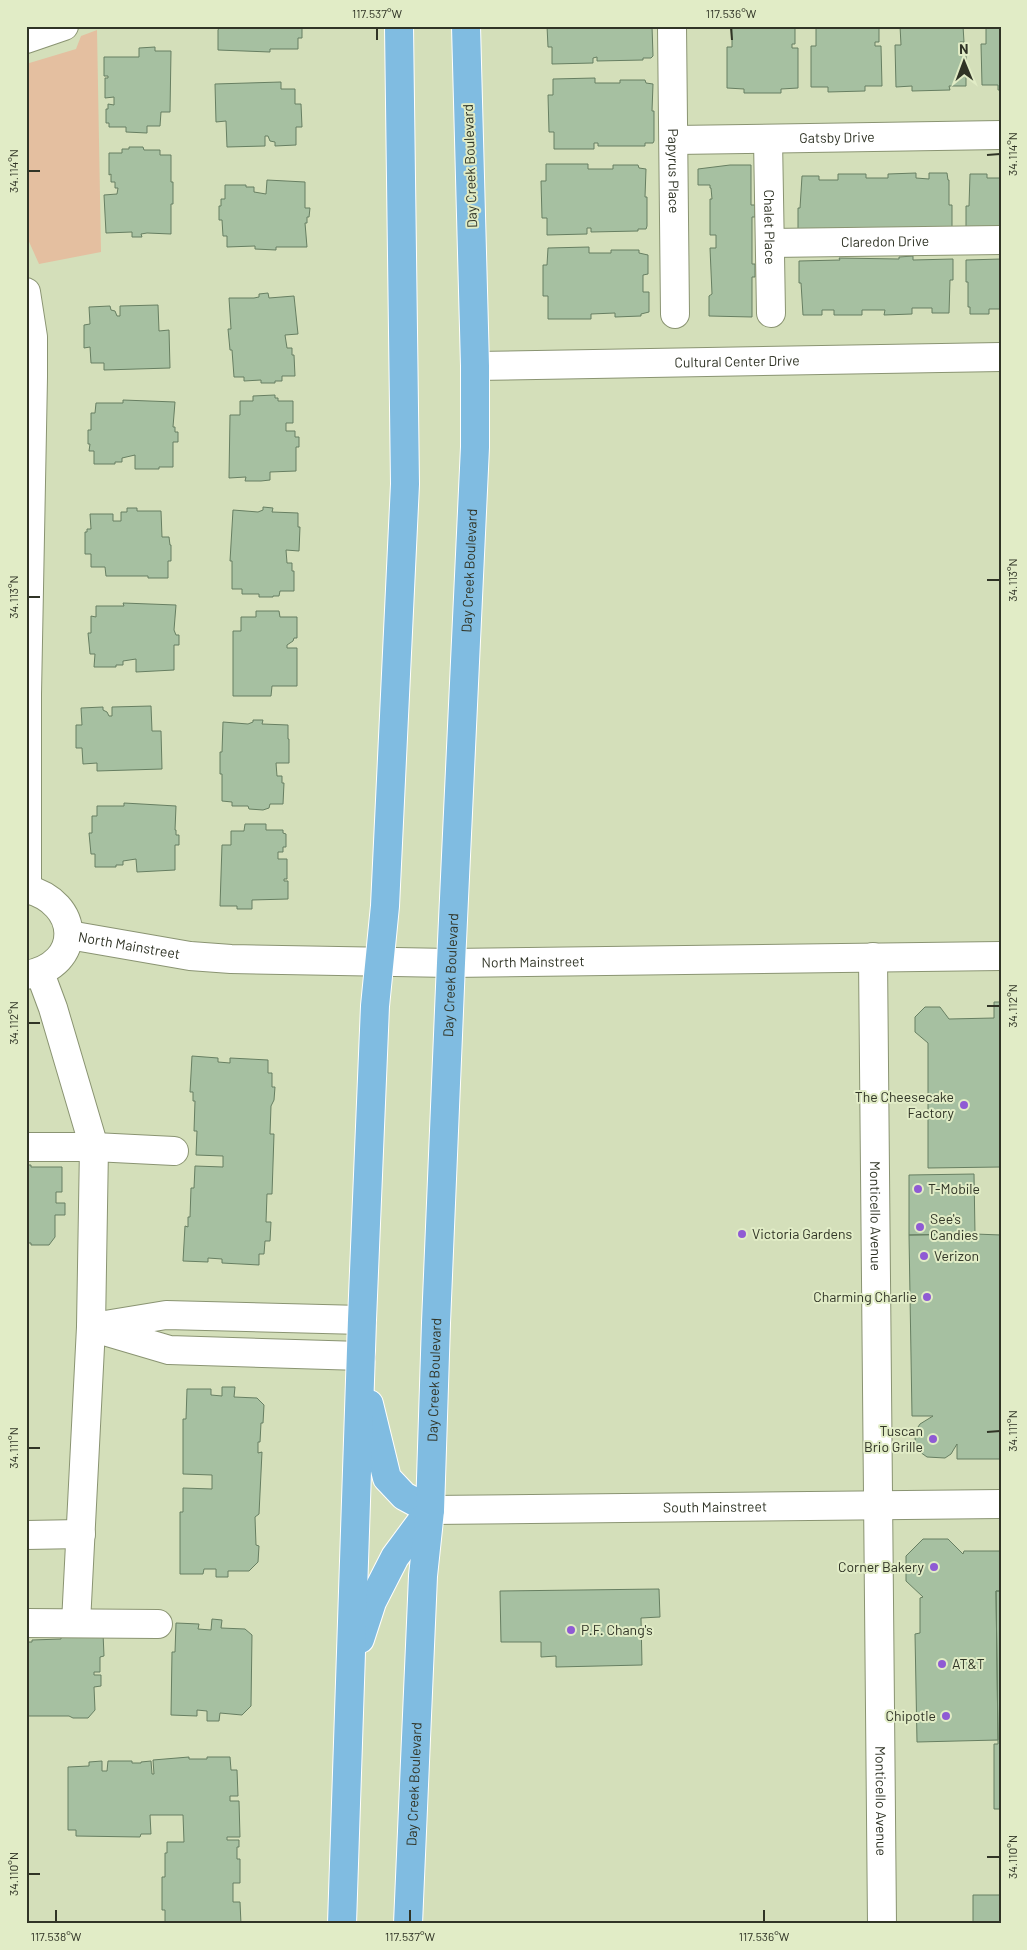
<svg xmlns="http://www.w3.org/2000/svg" width="1027" height="1950" font-family="Barlow,sans-serif">
  <style>
    .green { fill: #e4bfa0 }
    .building { fill: #a6c0a1; stroke: #677f62 }
    .lines { fill: none; stroke-linecap: round; stroke-linejoin: round }
    .minor-casing { stroke: #8a9472; stroke-width: 30 }
    .major-casing { stroke: #fff; stroke-width: 30 }
    .minor { stroke: #fff; stroke-width: 28 }
    .major { stroke: #80bce1; stroke-width: 28 }
    .ticks { fill: none; stroke: #303426; stroke-width: 2 }
    .poi-dot { fill: #8f5bd4; stroke: #e1ecc6; stroke-width: 2 }
    .labels { text-anchor: middle; stroke-width: 4; stroke-linejoin: round; paint-order: stroke }
    .street-label { font-size: 14px; fill: #303426; stroke: #e1ecc6 }
    .poi-label { font-size: 14px; fill: #303426; stroke: #e1ecc6; text-anchor: start }
    .neatline { fill: none; stroke: #303426; stroke-width: 2 }
    .ticks-label { font-size: 12px; text-anchor: middle; fill: #303426 }
  </style>
  <rect width="100%" height="100%" fill="#d4dfba"/>
  <path class="green" d="M 97,30 L 101,252 L 39,264 L 26,235 L 26,64 L 76,49 L 81,36 Z"/>
  <path class="building" d="M 220,26 L 302,26 L 302,38 L 298,38 L 298,49 L 270,49 L 270,52 L 218,50 L 218,30 Z
    M 547,26 L 652,26 L 653,56 L 651,58 L 643,58 L 643,60 L 597,61 L 597,57 L 593,58 L 593,63 L 552,64 L 552,47 L 548,47 Z
    M 732,26 L 795,26 L 795,44 L 792,44 L 792,48 L 798,48 L 798,88 L 781,89 L 781,93 L 744,93 L 744,89 L 727,88 L 727,47 L 732,47 Z
    M 816,26 L 879,26 L 879,42 L 875,42 L 875,46 L 881,46 L 882,86 L 865,86 L 865,91 L 828,92 L 828,87 L 811,87 L 811,46 L 816,46 Z
    M 900,26 L 963,26 L 964,42 L 960,42 L 960,46 L 966,45 L 966,86 L 949,86 L 950,90 L 912,91 L 912,86 L 896,87 L 895,45 L 901,45 Z
    M 986,26 L 1001,26 L 1001,90 L 998,90 L 998,85 L 982,85 L 981,44 L 986,44 Z
    M 155,47 L 155,51 L 171,51 L 170,112 L 161,112 L 160,126 L 147,126 L 147,133 L 126,132 L 126,127 L 109,127 L 109,123 L 106,123 L 106,109 L 108,109 L 108,104 L 114,105 L 114,97 L 105,98 L 105,78 L 108,78 L 108,76 L 104,76 L 104,57 L 139,57 L 139,48 Z
    M 595,78 L 595,83 L 620,83 L 620,80 L 645,80 L 646,83 L 653,84 L 652,111 L 654,111 L 654,141 L 653,143 L 645,143 L 645,146 L 598,146 L 598,143 L 594,143 L 594,149 L 554,149 L 554,132 L 549,132 L 548,95 L 553,95 L 553,79 Z
    M 281,82 L 281,89 L 295,89 L 295,104 L 301,104 L 302,127 L 296,127 L 296,145 L 275,146 L 275,142 L 270,141 L 268,136 L 265,136 L 265,146 L 227,147 L 226,121 L 216,122 L 215,84 Z
    M 129,147 L 143,147 L 144,150 L 160,150 L 160,155 L 171,155 L 171,182 L 173,182 L 173,204 L 171,204 L 171,234 L 147,233 L 141,234 L 142,237 L 132,237 L 132,232 L 106,233 L 104,195 L 117,194 L 118,188 L 115,188 L 115,182 L 111,182 L 111,174 L 109,175 L 109,153 L 122,153 L 122,149 L 129,149 Z
    M 546,164 L 588,164 L 588,169 L 613,169 L 613,165 L 638,165 L 639,168 L 646,169 L 645,197 L 647,197 L 647,226 L 646,229 L 638,229 L 638,231 L 591,232 L 591,228 L 587,228 L 587,234 L 547,235 L 547,218 L 542,218 L 541,181 L 546,181 Z
    M 730,165 L 751,165 L 751,205 L 755,205 L 755,217 L 752,217 L 752,264 L 755,264 L 755,277 L 752,277 L 752,317 L 709,316 L 709,296 L 712,294 L 710,248 L 716,248 L 716,235 L 710,235 L 710,199 L 712,199 L 711,188 L 710,188 L 710,185 L 698,185 L 698,169 Z
    M 916,173 L 916,178 L 929,179 L 929,173 L 947,173 L 948,180 L 949,180 L 949,205 L 952,205 L 952,227 L 798,229 L 798,208 L 800,208 L 802,176 L 819,176 L 819,180 L 838,180 L 838,174 L 866,174 L 866,178 L 888,178 L 888,174 Z
    M 970,174 L 987,174 L 987,178 L 1001,178 L 1001,227 L 966,227 L 966,206 L 969,206 Z
    M 267,180 L 305,182 L 305,208 L 310,208 L 309,217 L 307,217 L 307,223 L 305,223 L 307,247 L 276,247 L 276,250 L 255,249 L 255,246 L 227,247 L 227,236 L 223,236 L 222,220 L 219,220 L 219,206 L 221,206 L 221,199 L 225,199 L 225,185 L 246,185 L 246,187 L 254,187 L 254,192 L 266,194 Z
    M 589,247 L 589,253 L 611,253 L 611,250 L 639,250 L 639,253 L 648,255 L 648,274 L 643,275 L 643,292 L 649,292 L 649,312 L 641,314 L 641,316 L 615,317 L 615,313 L 591,314 L 591,319 L 548,319 L 548,296 L 543,296 L 543,265 L 547,265 L 548,248 Z
    M 913,256 L 913,260 L 953,259 L 953,280 L 950,280 L 949,313 L 932,313 L 932,308 L 912,308 L 912,314 L 884,315 L 885,310 L 862,310 L 862,315 L 834,315 L 834,310 L 822,310 L 822,315 L 803,315 L 801,283 L 799,283 L 799,261 L 840,260 L 839,258 L 899,259 L 899,257 Z
    M 1001,259 L 1001,309 L 989,309 L 989,314 L 970,314 L 970,307 L 968,307 L 968,282 L 966,282 L 966,260 Z
    M 268,293 L 269,298 L 294,296 L 298,334 L 285,335 L 287,348 L 292,348 L 292,355 L 294,355 L 295,376 L 282,376 L 282,381 L 275,381 L 275,383 L 261,383 L 261,380 L 244,381 L 244,377 L 234,377 L 232,350 L 230,350 L 228,329 L 231,329 L 229,298 L 254,298 L 259,297 L 259,294 Z
    M 158,305 L 159,331 L 169,330 L 170,368 L 104,370 L 104,363 L 91,363 L 90,347 L 84,348 L 84,325 L 90,324 L 89,307 L 110,306 L 111,310 L 115,311 L 117,316 L 120,316 L 120,306 Z
    M 275,395 L 275,398 L 278,398 L 278,401 L 293,401 L 293,423 L 286,423 L 286,431 L 295,431 L 295,437 L 299,437 L 299,447 L 296,447 L 296,471 L 270,472 L 270,480 L 261,481 L 245,481 L 246,477 L 229,478 L 230,415 L 240,415 L 240,401 L 253,401 L 253,396 Z
    M 123,400 L 175,402 L 173,427 L 175,427 L 175,432 L 178,432 L 178,442 L 173,442 L 173,467 L 159,467 L 159,469 L 135,469 L 135,455 L 122,458 L 122,462 L 115,462 L 115,464 L 94,464 L 94,451 L 89,451 L 90,444 L 88,444 L 88,430 L 91,430 L 91,413 L 95,413 L 96,403 L 123,403 Z
    M 263,507 L 273,508 L 272,512 L 298,513 L 298,527 L 300,527 L 299,551 L 286,550 L 287,563 L 292,563 L 292,571 L 294,571 L 294,591 L 280,591 L 279,596 L 273,596 L 273,597 L 259,597 L 259,594 L 242,594 L 242,589 L 232,589 L 232,561 L 230,561 L 233,510 L 258,512 L 263,510 Z
    M 127,508 L 137,508 L 137,511 L 161,511 L 162,537 L 169,537 L 170,545 L 171,545 L 171,561 L 168,561 L 168,578 L 148,578 L 148,576 L 106,576 L 105,567 L 91,567 L 91,554 L 85,554 L 85,532 L 87,532 L 87,529 L 91,529 L 90,514 L 113,514 L 113,521 L 121,521 L 121,512 L 127,512 Z
    M 123,603 L 176,605 L 174,630 L 176,635 L 179,635 L 179,645 L 174,645 L 174,670 L 136,672 L 136,659 L 123,661 L 123,665 L 116,665 L 116,667 L 94,667 L 95,654 L 90,654 L 88,633 L 91,633 L 91,616 L 96,617 L 96,606 L 124,606 Z
    M 256,611 L 279,611 L 280,617 L 297,617 L 297,638 L 294,638 L 293,641 L 287,645 L 287,648 L 297,648 L 297,686 L 272,686 L 271,696 L 233,696 L 233,631 L 241,631 L 241,617 L 256,617 Z
    M 151,706 L 152,731 L 161,731 L 162,769 L 97,771 L 97,763 L 83,764 L 82,748 L 76,748 L 76,725 L 82,725 L 81,708 L 103,707 L 103,710 L 107,712 L 109,716 L 112,716 L 112,707 Z
    M 253,720 L 263,720 L 262,724 L 288,725 L 288,739 L 289,739 L 289,763 L 276,763 L 277,776 L 282,776 L 282,783 L 284,783 L 283,804 L 270,804 L 269,808 L 263,810 L 249,809 L 248,806 L 232,806 L 232,802 L 222,801 L 222,774 L 220,774 L 220,752 L 222,752 L 223,722 L 248,724 L 253,722 Z
    M 124,803 L 176,806 L 175,830 L 176,830 L 176,835 L 179,835 L 179,845 L 175,845 L 175,870 L 137,872 L 136,859 L 123,861 L 123,865 L 116,865 L 116,867 L 95,867 L 95,854 L 91,854 L 89,833 L 92,833 L 92,816 L 97,816 L 97,806 L 124,806 Z
    M 245,824 L 266,824 L 266,830 L 283,830 L 283,833 L 286,834 L 286,847 L 283,847 L 283,852 L 278,852 L 278,859 L 287,859 L 287,879 L 284,879 L 284,881 L 288,881 L 288,899 L 252,900 L 252,909 L 237,909 L 237,906 L 220,906 L 222,845 L 231,845 L 231,831 L 244,831 Z
    M 994,1002 L 1001,1002 L 1001,1167 L 928,1168 L 928,1043 L 915,1032 L 915,1017 L 925,1007 L 940,1007 L 949,1019 L 994,1018 Z
    M 192,1056 L 218,1058 L 218,1062 L 230,1063 L 230,1058 L 268,1060 L 268,1073 L 272,1073 L 272,1087 L 275,1087 L 274,1100 L 271,1106 L 270,1134 L 274,1134 L 272,1194 L 267,1194 L 266,1222 L 271,1222 L 270,1241 L 265,1241 L 264,1254 L 259,1254 L 259,1265 L 222,1263 L 222,1259 L 208,1258 L 208,1262 L 183,1261 L 185,1226 L 188,1227 L 188,1217 L 190,1217 L 191,1188 L 194,1188 L 195,1166 L 223,1167 L 223,1156 L 196,1155 L 197,1131 L 194,1131 L 195,1101 L 193,1101 L 193,1092 L 190,1092 Z
    M 26,1165 L 31,1165 L 31,1167 L 62,1167 L 62,1192 L 56,1192 L 56,1203 L 65,1203 L 65,1215 L 55,1215 L 55,1237 L 49,1245 L 31,1245 L 31,1243 L 26,1243 Z
    M 974,1174 L 975,1234 L 909,1235 L 909,1175 Z
    M 975,1234 L 1001,1235 L 1001,1459 L 957,1459 L 957,1444 L 951,1454 L 945,1458 L 927,1457 L 920,1452 L 916,1446 L 915,1438 L 916,1430 L 920,1424 L 933,1416 L 912,1416 L 909,1235 Z
    M 222,1387 L 235,1387 L 234,1397 L 257,1398 L 264,1405 L 263,1423 L 261,1423 L 260,1442 L 258,1442 L 258,1453 L 262,1452 L 259,1514 L 255,1517 L 256,1545 L 259,1546 L 258,1562 L 249,1571 L 228,1571 L 228,1577 L 216,1577 L 216,1569 L 204,1569 L 203,1574 L 180,1574 L 180,1512 L 183,1512 L 183,1488 L 212,1489 L 212,1475 L 183,1474 L 183,1419 L 186,1419 L 187,1389 L 211,1389 L 211,1395 L 222,1396 Z
    M 923,1539 L 948,1539 L 963,1554 L 964,1551 L 1001,1551 L 1001,1591 L 996,1591 L 998,1740 L 917,1742 L 915,1634 L 920,1633 L 920,1598 L 923,1597 L 906,1581 L 906,1556 Z
    M 659,1589 L 660,1617 L 641,1618 L 642,1665 L 556,1667 L 556,1656 L 541,1657 L 541,1642 L 501,1642 L 500,1591 Z
    M 996,1591 L 1001,1591 L 1001,1889 L 1000,1809 L 994,1809 L 994,1744 L 998,1744 Z
    M 212,1619 L 222,1620 L 221,1628 L 245,1629 L 252,1635 L 251,1706 L 242,1715 L 220,1713 L 219,1721 L 207,1721 L 207,1711 L 197,1710 L 197,1716 L 171,1715 L 172,1652 L 175,1652 L 176,1623 L 199,1624 L 198,1629 L 211,1630 Z
    M 103,1633 L 104,1656 L 100,1657 L 100,1672 L 94,1672 L 94,1675 L 101,1675 L 101,1686 L 94,1687 L 95,1710 L 88,1718 L 73,1718 L 69,1716 L 26,1716 L 26,1642 L 32,1642 L 32,1640 L 61,1639 L 61,1636 Z
    M 189,1757 L 189,1759 L 207,1759 L 207,1757 L 230,1757 L 231,1770 L 237,1770 L 238,1796 L 230,1796 L 230,1801 L 239,1801 L 240,1837 L 227,1837 L 227,1840 L 239,1840 L 239,1847 L 237,1847 L 237,1859 L 240,1859 L 240,1883 L 233,1883 L 233,1902 L 240,1902 L 241,1924 L 165,1924 L 165,1910 L 162,1910 L 162,1877 L 165,1877 L 165,1853 L 167,1853 L 167,1842 L 184,1842 L 183,1815 L 150,1815 L 151,1834 L 141,1834 L 140,1837 L 76,1836 L 76,1830 L 68,1830 L 68,1767 L 89,1766 L 89,1762 L 102,1761 L 102,1771 L 107,1771 L 108,1761 L 132,1761 L 132,1763 L 141,1763 L 141,1762 L 151,1761 L 152,1774 L 154,1774 L 153,1760 Z
    M 973,1895 L 1001,1895 L 1001,1924 L 973,1924 Z"/>
  <g class="lines">
    <defs>
      <g id="minor">
        <path id="s1" d="M 672,26 L 675,314"/>
        <path d="M 26,39 L 64,26"/>
        <path id="s2" d="M 768,139 L 771,313"/>
        <path id="s3" d="M 675,140 L 1001,135"/>
        <path id="s4" d="M 770,243 L 1001,240"/>
        <path d="M 26,292 L 33,337 L 33,377 L 27,694 L 27,889"/>
        <path id="s5" d="M 475,366 L 1001,357"/>
        <path d="M 26,889 C 81,902 84,965 26,975"/>
        <path id="s6" d="M 69,935 L 190,956 L 231,959 L 451,963 L 1001,956"/>
        <path id="s7" d="M 873,957 L 882,1924"/>
        <path d="M 40,973 L 53,1008 L 94,1147 L 91,1327 L 76,1623"/>
        <path d="M 26,1147 L 94,1147 L 174,1151"/>
        <path d="M 99,1326 L 166,1315 L 362,1320"/>
        <path d="M 91,1327 L 169,1350 L 361,1356"/>
        <path id="s8" d="M 430,1510 L 1001,1504"/>
        <path d="M 26,1535 L 81,1534"/>
        <path d="M 26,1623 L 158,1624"/>
      </g>
      <g id="major">
        <path d="M 369,1404 L 387,1478 L 404,1496 L 430,1510"/>
        <path d="M 360,1639 L 372,1602 L 395,1557 L 429,1511"/>
        <path d="M 342,1924 L 362,1320 L 375,1006 L 385,906 L 405,484 L 399,26"/>
        <path id="s9" d="M 408,1924 L 423,1576 L 430,1510 L 436,1323 L 451,963 L 475,447 L 475,366 L 466,26"/>
      </g>
    </defs>
    <use href="#minor" class="minor-casing"/>
    <use href="#major" class="major-casing"/>
    <use href="#minor" class="minor"/>
    <use href="#major" class="major"/>
  </g>
  <path class="ticks" d="M 377,28 L 377,40M 731,28 L 732,40M 987,155 L 1000,154M 28,171 L 40,171M 987,580 L 1000,580M 28,597 L 40,597M 987,1006 L 1000,1006M 28,1023 L 40,1023M 987,1432 L 1000,1431M 28,1448 L 40,1448M 987,1857 L 1000,1857M 28,1874 L 40,1874M 56,1910 L 56,1922M 410,1910 L 410,1922M 764,1910 L 764,1922"/>
  <g class="poi-dot">
    <circle cx="964" cy="1105" r="5"/>
    <circle cx="918" cy="1189" r="5"/>
    <circle cx="920" cy="1227" r="5"/>
    <circle cx="742" cy="1234" r="5"/>
    <circle cx="924" cy="1256" r="5"/>
    <circle cx="927" cy="1297" r="5"/>
    <circle cx="933" cy="1439" r="5"/>
    <circle cx="934" cy="1567" r="5"/>
    <circle cx="571" cy="1630" r="5"/>
    <circle cx="942" cy="1664" r="5"/>
    <circle cx="946" cy="1716" r="5"/>
  </g>
  <g class="labels">
    <g class="street-label">
      <text dy="5" stroke="none"><textPath href="#s3" startOffset="162">Gatsby Drive</textPath></text>
      <text transform="translate(470 166) rotate(-92)" y="5">Day Creek Boulevard</text>
      <text dy="5" stroke="none"><textPath href="#s1" startOffset="145">Papyrus Place</textPath></text>
      <text dy="5" stroke="none"><textPath href="#s2" startOffset="88">Chalet Place</textPath></text>
      <text dy="5" stroke="none"><textPath href="#s4" startOffset="115">Claredon Drive</textPath></text>
      <text dy="5" stroke="none"><textPath href="#s5" startOffset="262">Cultural Center Drive</textPath></text>
      <text dy="5" stroke="none"><textPath href="#s9" startOffset="1355">Day Creek Boulevard</textPath></text>
      <text dy="5" stroke="none"><textPath href="#s6" startOffset="61">North Mainstreet</textPath></text>
      <text dy="5" stroke="none"><textPath href="#s6" startOffset="466">North Mainstreet</textPath></text>
      <text dy="5" stroke="none"><textPath href="#s9" startOffset="950">Day Creek Boulevard</textPath></text>
      <text dy="5" stroke="none"><textPath href="#s7" startOffset="259">Monticello Avenue</textPath></text>
      <text dy="5" stroke="none"><textPath href="#s9" startOffset="545">Day Creek Boulevard</textPath></text>
      <text dy="5" stroke="none"><textPath href="#s8" startOffset="285">South Mainstreet</textPath></text>
      <text dy="5" stroke="none"><textPath href="#s9" startOffset="140">Day Creek Boulevard</textPath></text>
      <text dy="5" stroke="none"><textPath href="#s7" startOffset="844">Monticello Avenue</textPath></text>
    </g>
    <g class="poi-label">
      <text x="954" y="1102" text-anchor="end">The Cheesecake<tspan x="954" dy="16">Factory</tspan></text>
      <text x="928" y="1194">T-Mobile</text>
      <text x="930" y="1224">See's<tspan x="930" dy="16">Candies</tspan></text>
      <text x="752" y="1239">Victoria Gardens</text>
      <text x="934" y="1261">Verizon</text>
      <text x="917" y="1302" text-anchor="end">Charming Charlie</text>
      <text x="923" y="1436" text-anchor="end">Tuscan<tspan x="923" dy="16">Brio Grille</tspan></text>
      <text x="924" y="1572" text-anchor="end">Corner Bakery</text>
      <text x="581" y="1635">P.F. Chang's</text>
      <text x="952" y="1669">AT&amp;T</text>
      <text x="936" y="1721" text-anchor="end">Chipotle</text>
    </g>
  </g>
  <rect width="1027" height="1950" fill="none" stroke="#e1ecc6" stroke-width="55"/>
  <g transform="translate(964 62) rotate(359)" stroke="#e1ecc6" stroke-width="4" paint-order="stroke">
  <path d="M0-4L9 19L0 12L-9 19Z" fill="#303426"/>
  <text y="-8" font-size="14" font-weight="bold" text-anchor="middle" fill="#303426">N</text>
  </g>
  <rect x="28" y="28" width="972" height="1894" class="neatline"/>
  <g class="ticks-label">
    <text x="377" y="18">117.537°W</text>
    <text x="731" y="18">117.536°W</text>
    <text transform="translate(1013 154) rotate(-90)" y="4">34.114°N</text>
    <text transform="translate(14 171) rotate(-90)" y="4">34.114°N</text>
    <text transform="translate(1013 580) rotate(-90)" y="4">34.113°N</text>
    <text transform="translate(14 597) rotate(-90)" y="4">34.113°N</text>
    <text transform="translate(1013 1006) rotate(-90)" y="4">34.112°N</text>
    <text transform="translate(14 1023) rotate(-90)" y="4">34.112°N</text>
    <text transform="translate(1013 1431) rotate(-90)" y="4">34.111°N</text>
    <text transform="translate(14 1448) rotate(-90)" y="4">34.111°N</text>
    <text transform="translate(1013 1857) rotate(-90)" y="4">34.110°N</text>
    <text transform="translate(14 1874) rotate(-90)" y="4">34.110°N</text>
    <text x="56" y="1941">117.538°W</text>
    <text x="410" y="1941">117.537°W</text>
    <text x="764" y="1941">117.536°W</text>
  </g>
</svg>
